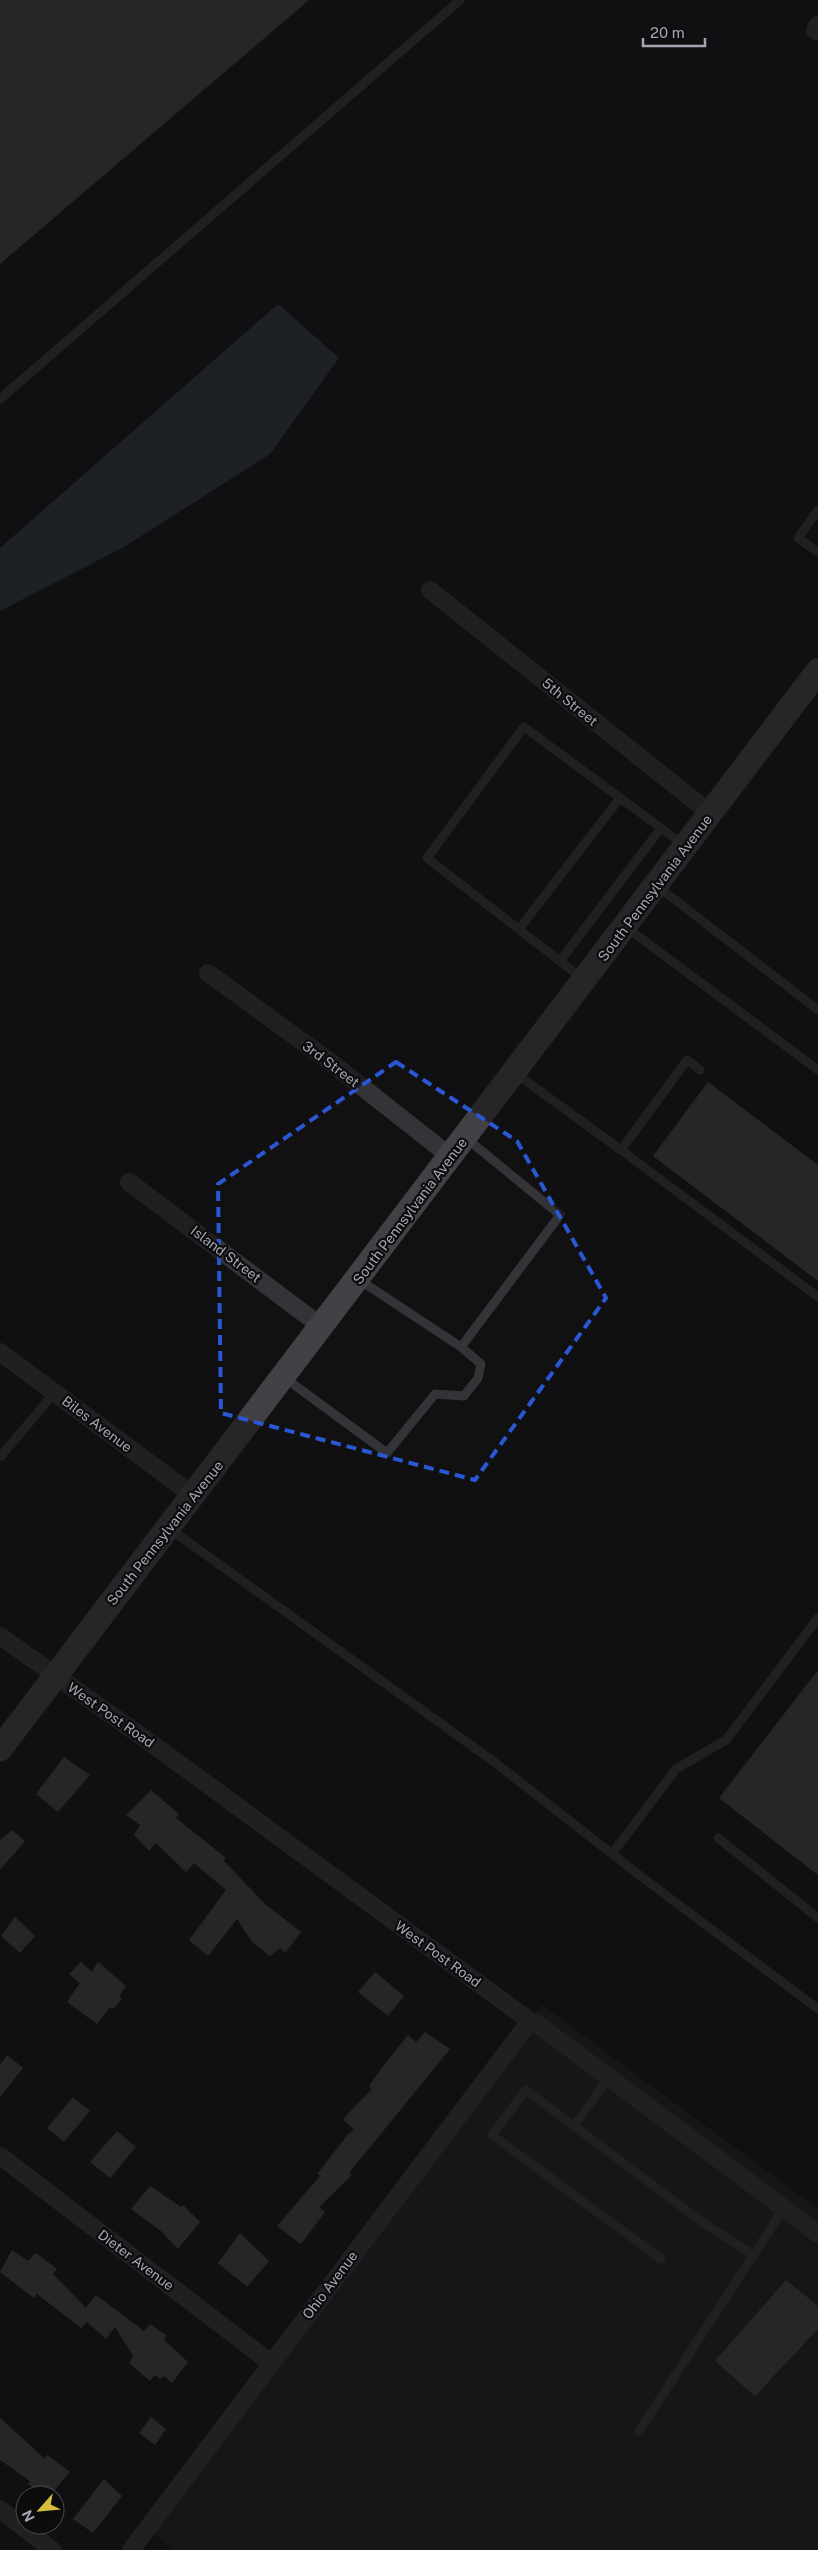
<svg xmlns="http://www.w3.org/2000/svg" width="818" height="2550" font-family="'Public Sans',sans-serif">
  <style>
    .built { fill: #1d1d1f }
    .water { fill: #2e333b }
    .building { fill: #404145 }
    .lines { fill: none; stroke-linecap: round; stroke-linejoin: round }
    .lane { stroke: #343438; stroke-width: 9 }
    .street { stroke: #343438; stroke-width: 18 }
    .secondary { stroke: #414146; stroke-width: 25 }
    .marked { fill: none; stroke: #2a57d4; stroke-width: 4; stroke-dasharray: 10 6; stroke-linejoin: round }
    .labels { text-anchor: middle; stroke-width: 4.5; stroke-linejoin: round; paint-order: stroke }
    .street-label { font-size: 14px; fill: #a4a6b1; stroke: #0c0c0d }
  </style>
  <rect width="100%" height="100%" fill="#111112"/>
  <path class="built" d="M 542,2005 L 818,2209 L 818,2550 L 172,2550 L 148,2527 Z"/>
  <path class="water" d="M 278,304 L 339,358 L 270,454 L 124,547 L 0,611 L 0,548 Z"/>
  <path class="building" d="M 0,0 L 309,0 L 0,264 Z
    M 708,1082 L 818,1165 L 818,1281 L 653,1156 Z
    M 818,1670 L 818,1875 L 719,1798 Z
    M 64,1757 L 90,1775 L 58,1812 L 36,1794 Z
    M 151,1790 L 179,1814 L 176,1818 L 226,1858 L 223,1860 L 265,1904 L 301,1932 L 285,1953 L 280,1948 L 270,1956 L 252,1942 L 237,1919 L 208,1956 L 189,1940 L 226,1890 L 194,1863 L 186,1872 L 156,1843 L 149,1851 L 134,1835 L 140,1825 L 126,1815 Z
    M 12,1830 L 25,1841 L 0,1870 L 0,1840 Z
    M 15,1917 L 35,1936 L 20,1953 L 1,1936 Z
    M 81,1962 L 92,1972 L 98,1962 L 126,1986 L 119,1996 L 122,1999 L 113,2009 L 110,2007 L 97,2024 L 67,2002 L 80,1983 L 69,1974 Z
    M 375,1972 L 404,1996 L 388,2016 L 358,1992 Z
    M 425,2032 L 450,2049 L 349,2173 L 352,2175 L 319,2207 L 325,2212 L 301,2244 L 277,2226 L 320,2176 L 317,2174 L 348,2134 L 354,2130 L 343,2119 L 372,2089 L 369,2086 L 381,2069 L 408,2035 L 416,2042 Z
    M 7,2055 L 23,2068 L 0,2097 L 0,2065 Z
    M 73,2097 L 90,2111 L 64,2142 L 47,2128 Z
    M 117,2131 L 136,2147 L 110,2178 L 90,2162 Z
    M 150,2186 L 181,2207 L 183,2205 L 200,2222 L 178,2249 L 161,2231 L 131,2209 Z
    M 240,2233 L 269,2261 L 247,2287 L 218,2263 Z
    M 12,2250 L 28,2261 L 36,2253 L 57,2269 L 53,2274 L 86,2308 L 96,2295 L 144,2331 L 150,2324 L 166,2335 L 164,2340 L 188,2362 L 172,2383 L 164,2376 L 160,2379 L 155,2375 L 150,2381 L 129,2363 L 133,2356 L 115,2327 L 106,2339 L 87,2322 L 81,2328 L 37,2294 L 34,2298 L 0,2272 Z
    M 786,2280 L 818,2306 L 818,2329 L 755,2396 L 715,2361 Z
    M 151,2417 L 166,2429 L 155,2445 L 139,2433 Z
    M 0,2418 L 45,2459 L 47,2455 L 70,2472 L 50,2495 L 44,2495 L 28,2484 L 30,2481 L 0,2460 Z
    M 104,2479 L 122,2496 L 93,2533 L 73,2519 Z"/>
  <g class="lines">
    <path class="lane" d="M 0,399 L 460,0
      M 818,510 L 798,538 L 818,552
      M 657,886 L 818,1010
      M 626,927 L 818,1070
      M 519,929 L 620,798
      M 560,961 L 661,828
      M 583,979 L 427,858 L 524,727 L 684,845
      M 700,1070 L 687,1060 L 621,1150 L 818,1297
      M 515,1073 L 621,1150
      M 358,1279 L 461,1347 L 560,1215 L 466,1138
      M 285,1378 L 387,1453 L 435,1394 L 464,1396 L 478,1378 L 481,1364 L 461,1347
      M 1,1456 L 55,1392
      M 170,1529 L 493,1761 L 643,1878 L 818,2009
      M 718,1838 L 818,1918
      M 612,1854 L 676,1769 L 726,1740 L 818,1618
      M 574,2126 L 609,2077
      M 661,2259 L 492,2135 L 526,2090 L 702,2222 L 752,2254
      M 639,2431 L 784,2208"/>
    <path class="street" d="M 818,25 L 815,30 L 818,32
      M 430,590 L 711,814
      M 208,973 L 333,1064 L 451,1157
      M 129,1182 L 322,1327
      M 0,1352 L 194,1496
      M 0,1636 L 151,1743 L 530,2021 L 536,2023 L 818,2234
      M 0,2156 L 271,2363
      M 0,2509 L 52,2550
      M 131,2550 L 530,2021"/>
    <path class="secondary" d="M 0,1749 L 818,671"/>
  </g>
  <path d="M0 0H818V2550H0ZM 396,1062 L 517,1141 L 606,1298 L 475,1480 L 221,1413 L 218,1184 Z" fill="#111112" fill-opacity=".55" fill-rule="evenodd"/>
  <path class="marked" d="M 396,1062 L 517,1141 L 606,1298 L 475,1480 L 221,1413 L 218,1184 Z"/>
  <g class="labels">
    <g class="street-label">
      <text transform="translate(570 702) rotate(39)" y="5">5th Street</text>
      <text transform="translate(655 888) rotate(-53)" y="5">South Pennsylvania Avenue</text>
      <text transform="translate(331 1064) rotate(37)" y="5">3rd Street</text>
      <text transform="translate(410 1211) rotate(-53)" y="5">South Pennsylvania Avenue</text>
      <text transform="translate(226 1254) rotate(37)" y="5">Island Street</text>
      <text transform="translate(97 1424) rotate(37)" y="5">Biles Avenue</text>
      <text transform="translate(165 1533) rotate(-52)" y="5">South Pennsylvania Avenue</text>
      <text transform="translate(111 1715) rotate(35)" y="5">West Post Road</text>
      <text transform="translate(438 1954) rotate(36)" y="5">West Post Road</text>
      <text transform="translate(136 2260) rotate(37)" y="5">Dieter Avenue</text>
      <text transform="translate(330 2285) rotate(-53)" y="5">Ohio Avenue</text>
    </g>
  </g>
  <g transform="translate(40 2510) rotate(243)"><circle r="24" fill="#0c0c0d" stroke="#494a4f"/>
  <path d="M0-4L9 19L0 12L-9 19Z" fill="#d9bd41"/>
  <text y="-8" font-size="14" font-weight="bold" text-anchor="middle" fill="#a4a6b1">N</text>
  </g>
  <path d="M643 38v8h62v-8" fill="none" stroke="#a4a6b1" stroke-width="2.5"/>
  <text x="650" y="38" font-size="15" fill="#a4a6b1" stroke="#0c0c0d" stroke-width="4" paint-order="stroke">20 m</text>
</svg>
